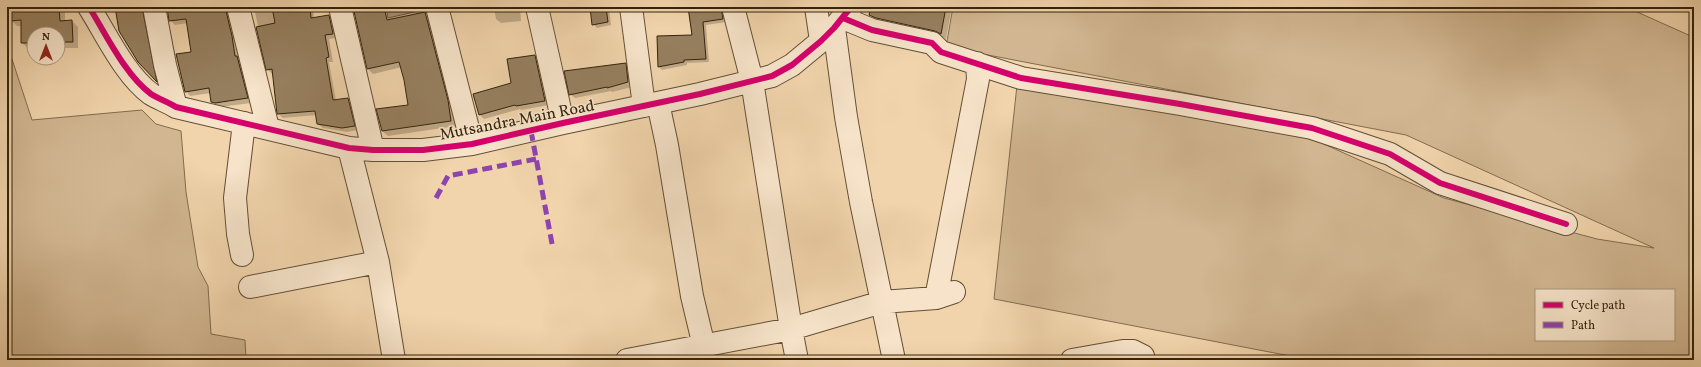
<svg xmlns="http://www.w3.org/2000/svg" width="1701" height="367" font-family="Vollkorn,serif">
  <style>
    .green { fill: #d1b691; stroke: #826c4e; fill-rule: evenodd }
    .shadow { fill: #0003 }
    .building { fill: #967f5f; stroke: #34230c }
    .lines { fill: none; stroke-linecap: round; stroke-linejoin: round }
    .minor-casing { stroke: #634f34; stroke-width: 24 }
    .minor { stroke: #f6e3c9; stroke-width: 22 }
    .quiet { stroke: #8e44ad; stroke-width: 5; stroke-dasharray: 10 5; stroke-linecap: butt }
    .cycleway-casing { stroke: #f6e3c9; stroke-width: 8 }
    .cycleway { stroke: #d6006c; stroke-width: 6 }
    .labels { text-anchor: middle; stroke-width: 3; stroke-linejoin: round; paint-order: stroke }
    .street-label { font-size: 16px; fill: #34230c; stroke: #f6e3c9 }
  </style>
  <rect width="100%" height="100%" fill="#f1d4ac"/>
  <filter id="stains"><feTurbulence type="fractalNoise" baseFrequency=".005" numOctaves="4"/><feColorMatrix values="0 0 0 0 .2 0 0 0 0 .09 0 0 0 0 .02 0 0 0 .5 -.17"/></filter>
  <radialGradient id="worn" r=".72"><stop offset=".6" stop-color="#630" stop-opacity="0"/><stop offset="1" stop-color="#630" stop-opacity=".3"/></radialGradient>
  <path class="green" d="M 386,7 L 427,7 L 427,9 L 388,18 Z
    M 953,7 L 1626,7 L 1693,37 L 1694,33 L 1694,360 L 1311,360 L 994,299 L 1017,85 L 1306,136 L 1444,198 L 1597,239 L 1654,248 L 1406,135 L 946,47 ZM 1536,290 L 1674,290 L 1674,340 L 1536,340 Z
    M 7,44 L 32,120 L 142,110 L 156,124 L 181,131 L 186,192 L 198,267 L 208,286 L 211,334 L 245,340 L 246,360 L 7,360 Z"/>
  <path class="shadow" d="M 11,7 L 65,7 L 65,21 L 72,21 L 78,27 L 78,48 L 58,48 L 58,34 L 34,34 L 34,48 L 28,48 L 22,43 L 22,26 L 17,26 L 11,20 Z
    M 116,7 L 149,7 L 161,86 L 138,61 Z
    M 167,7 L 229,7 L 239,59 L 241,62 L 251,103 L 220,107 L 212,102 L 211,93 L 190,96 L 186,91 L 193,53 L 188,23 L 175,25 L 170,20 Z
    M 254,7 L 313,7 L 314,18 L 329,16 L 333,20 L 337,38 L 329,39 L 333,62 L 329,62 L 336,101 L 348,99 L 352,103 L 358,130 L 347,132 L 323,128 L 318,124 L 317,115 L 283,118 L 278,114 L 274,73 L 272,74 L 267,69 Z
    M 353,7 L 430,7 L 453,106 L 456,126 L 388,136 L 382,131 L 378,110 L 409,106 L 402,67 L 373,74 L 368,69 Z
    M 494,7 L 520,7 L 521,21 L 501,23 L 496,19 Z
    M 591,7 L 609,7 L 611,25 L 597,28 L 593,24 Z
    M 689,7 L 724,7 L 726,22 L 706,25 L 709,62 L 687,63 L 687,65 L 662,70 L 659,67 L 693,36 Z
    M 872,7 L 946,7 L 951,12 L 946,39 L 941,36 L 875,20 L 870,15 Z
    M 535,56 L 539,61 L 549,105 L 521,110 L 520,109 L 484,119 L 480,115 L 512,83 Z
    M 625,64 L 630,68 L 632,87 L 612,92 L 611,91 L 575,98 L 570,94 Z"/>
  <path class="building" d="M 10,7 L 59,7 L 60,21 L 72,20 L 73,42 L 58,42 L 58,34 L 34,34 L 34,43 L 21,43 L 21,20 L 10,21 Z
    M 115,7 L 142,7 L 157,82 L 138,62 L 119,31 Z
    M 167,7 L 225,7 L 232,36 L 235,56 L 237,56 L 248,98 L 215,103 L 211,102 L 209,88 L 185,92 L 176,54 L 191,52 L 186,19 L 169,21 Z
    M 272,7 L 310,7 L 311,18 L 329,15 L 333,34 L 325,35 L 329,57 L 326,58 L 333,100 L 348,98 L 355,126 L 342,128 L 317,124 L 315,111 L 277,114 L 272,69 L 266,70 L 256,27 L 275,23 Z
    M 353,7 L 384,7 L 387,20 L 425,12 L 448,100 L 451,121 L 382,131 L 376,109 L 408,105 L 404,80 L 399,62 L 367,69 Z
    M 590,7 L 606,7 L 608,22 L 592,25 Z
    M 688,7 L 721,7 L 723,19 L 703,22 L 706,59 L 684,60 L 684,62 L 658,67 L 657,36 L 692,35 Z
    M 871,7 L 946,7 L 941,34 L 935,31 L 876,18 L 869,15 Z
    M 535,55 L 545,101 L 516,106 L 515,105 L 479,115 L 473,94 L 511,83 L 507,59 Z
    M 626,63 L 628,82 L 607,88 L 607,87 L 569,95 L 564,71 Z"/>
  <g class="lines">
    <defs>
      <path id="minor" d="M 89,7 C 106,34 125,75 151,94 C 159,99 168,102 176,107 L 349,148 L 373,150 L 423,150 L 472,144 L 563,123 L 700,94 L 772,76 L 792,65 L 821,41 L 834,28 L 851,7
        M 154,7 L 165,65 L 176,107
        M 238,7 L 268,128
        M 340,7 L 373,150
        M 437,7 L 472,144
        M 537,7 L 563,123
        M 631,7 L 644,106
        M 733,7 L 752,81 L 791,329 L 797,360
        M 816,7 L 821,41
        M 843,18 L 872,30 L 932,43 L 941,52 L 1021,78 L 1180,104 L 1312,128 L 1390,154 L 1440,183 L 1566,224
        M 834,28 L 846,117 L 861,202 L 894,360
        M 658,103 L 667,145 L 692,296 L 707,359
        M 349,148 L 378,262 L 394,360
        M 242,255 L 238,234 L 235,198 L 244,123
        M 250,287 L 378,262
        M 936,298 L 978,79 L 977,63
        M 627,360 L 791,329 L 882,302 L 936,298 L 954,292
        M 1072,360 L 1123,351 L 1133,351 L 1143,356 L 1144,360"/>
    </defs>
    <use href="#minor" class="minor-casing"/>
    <use href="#minor" class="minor"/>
    <path class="quiet" d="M 531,131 L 553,249
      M 436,198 L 448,176 L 536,159"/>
    <defs>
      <path id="cycleway" d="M 89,7 C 106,34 125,75 151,94 C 159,99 168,102 176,107 L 349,148 L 373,150 L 423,150 L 472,144 L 563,123 L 700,94 L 772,76 L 792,65 L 821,41 L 834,28 L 851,7
        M 843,18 L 872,30 L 932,43 L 941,52 L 1021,78 L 1180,104 L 1312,128 L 1390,154 L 1440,183 L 1566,224"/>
    </defs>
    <use href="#cycleway" class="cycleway-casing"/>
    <use href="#cycleway" class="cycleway"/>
  </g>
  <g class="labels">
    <g class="street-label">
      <text transform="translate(517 119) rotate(-11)" y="6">Mutsandra Main Road</text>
    </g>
  </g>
  <rect width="1701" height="367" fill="none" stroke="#f1d4ac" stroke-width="24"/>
  <rect x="8" y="8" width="1685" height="351" fill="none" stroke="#34230c" stroke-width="2"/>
  <rect x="12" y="12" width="1677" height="343" fill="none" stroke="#34230c"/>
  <rect x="1535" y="289" width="140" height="52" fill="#f6e3c9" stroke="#a8967d"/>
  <rect x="1543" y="302" width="20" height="6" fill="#d6006c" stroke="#a8967d"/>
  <text x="1571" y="309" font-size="12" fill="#34230c">Cycle path</text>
  <rect x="1543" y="322" width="20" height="6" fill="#8e44ad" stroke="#a8967d"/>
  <text x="1571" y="329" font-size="12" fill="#34230c">Path</text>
  <g transform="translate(46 46)"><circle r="19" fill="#f6e3c9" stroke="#a8967d"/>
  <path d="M0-3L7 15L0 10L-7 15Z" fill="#8f2418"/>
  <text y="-6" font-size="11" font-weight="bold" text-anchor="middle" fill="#34230c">N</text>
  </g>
  <rect width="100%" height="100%" filter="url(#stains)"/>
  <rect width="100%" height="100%" fill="url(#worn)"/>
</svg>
